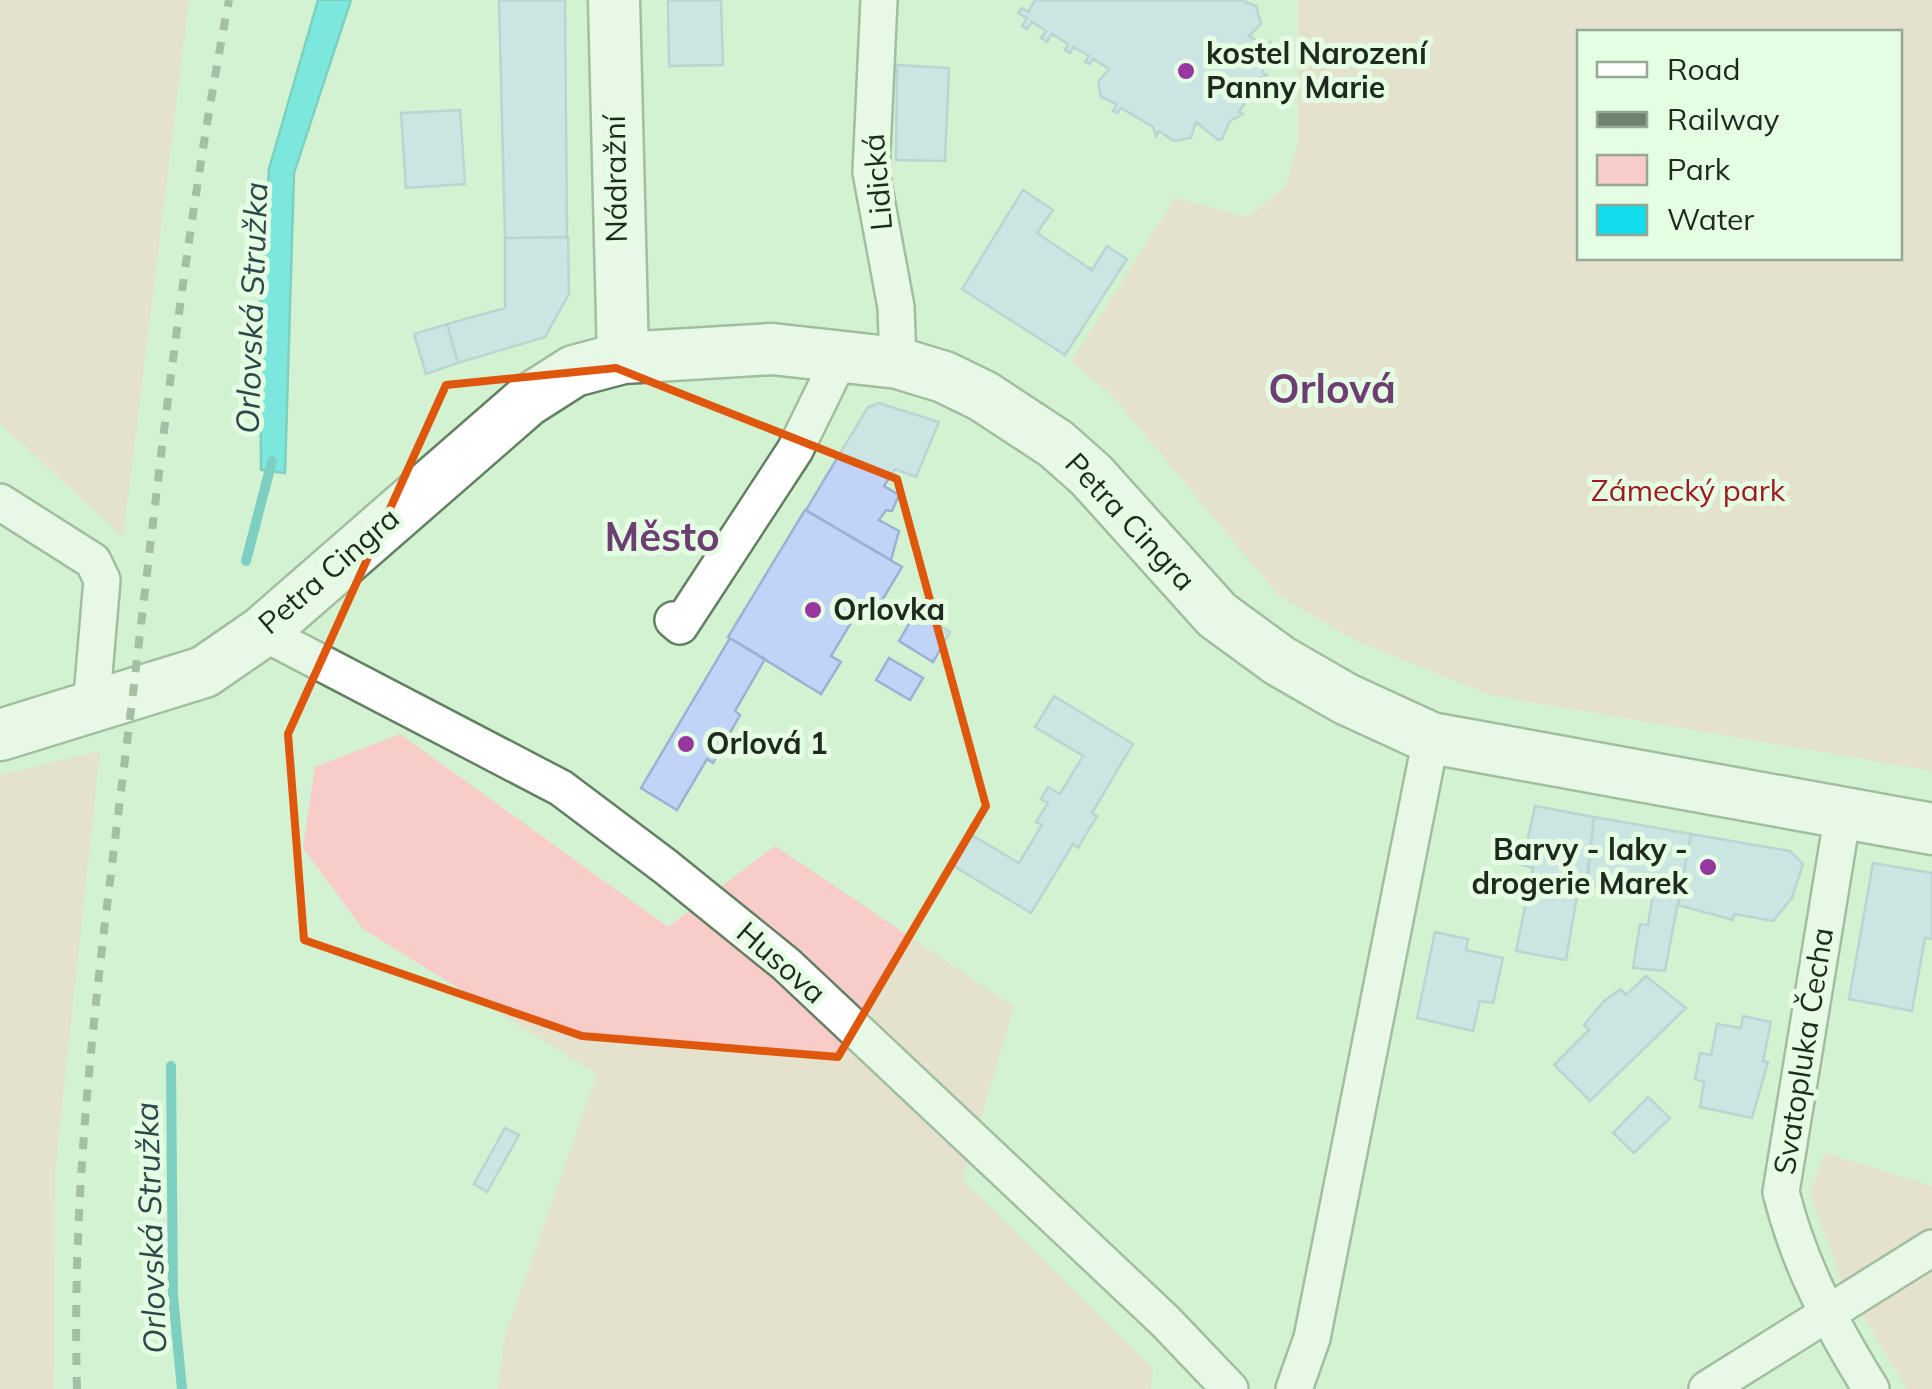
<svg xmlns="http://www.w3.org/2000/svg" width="1932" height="1389" font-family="Mulish,sans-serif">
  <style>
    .green { fill: #f8ccc8; fill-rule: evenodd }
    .water { fill: #13dcec; stroke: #16a7ae; stroke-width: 2.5 }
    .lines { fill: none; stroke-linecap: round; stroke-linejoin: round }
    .stream { stroke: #16a7ae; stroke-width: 10 }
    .building { fill: #c1d4f8; stroke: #9eb0d3; stroke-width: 2.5 }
    .street-casing { stroke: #648063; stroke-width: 40 }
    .secondary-casing { stroke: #648063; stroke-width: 55 }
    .street { stroke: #fff; stroke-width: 35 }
    .secondary { stroke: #fff; stroke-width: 50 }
    .rail { stroke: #6e826e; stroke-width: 8; stroke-dasharray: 12 12; stroke-linecap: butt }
    .marked { fill: none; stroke: #de570d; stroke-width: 8; stroke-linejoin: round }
    .poi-dot { fill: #9737a0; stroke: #e4fde3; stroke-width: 4 }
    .labels { text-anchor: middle; stroke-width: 10; stroke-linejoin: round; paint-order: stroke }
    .poi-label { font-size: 30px; font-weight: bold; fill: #1e2a1e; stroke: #e4fde3; text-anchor: start }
    .street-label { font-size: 30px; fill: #1e2a1e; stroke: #e4fde3 }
    .park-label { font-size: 30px; fill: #9f1923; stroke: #e4fde3 }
    .water-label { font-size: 32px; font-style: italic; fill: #2d484b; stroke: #e4fde3 }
    .district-label { font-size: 40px; font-weight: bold; fill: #6d3e72; stroke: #e4fde3 }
  </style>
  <rect width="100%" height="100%" fill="#d3f2d2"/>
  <path class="green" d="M 0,0 L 189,0 L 123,537 L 0,423 Z
    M 1298,0 L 1932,0 L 1932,771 L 1490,695 L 1357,641 L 1278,595 L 1112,395 L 1071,362 L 1175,198 L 1248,217 L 1286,186 L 1298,144 ZM 1580,32 L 1900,32 L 1900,258 L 1580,258 Z
    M 400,734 L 668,927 L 775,846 L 1014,1007 L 962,1180 L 1153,1369 L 1151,1389 L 498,1389 L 505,1336 L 597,1074 L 363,929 L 303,848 L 315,767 Z
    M 100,751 L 55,1171 L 54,1389 L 0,1389 L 0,775 Z
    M 1825,1153 L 1932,1186 L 1932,1389 L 1907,1389 L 1842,1281 L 1810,1194 Z"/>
  <path class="water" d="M 318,0 L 351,0 L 294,173 L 285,473 L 261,470 L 260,310 L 269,169 Z"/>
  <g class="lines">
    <path class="stream" d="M 246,561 L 272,461
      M 171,1066 L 173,1296 L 182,1389"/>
  </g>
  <path class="building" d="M 499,0 L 565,0 L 567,237 L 505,238 Z
    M 668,0 L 721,0 L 723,65 L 669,66 Z
    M 1035,0 L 1241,0 L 1256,6 L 1261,24 L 1249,36 L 1268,47 L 1270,42 L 1276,52 L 1264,64 L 1263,73 L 1267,75 L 1260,78 L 1239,112 L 1243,114 L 1230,121 L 1222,139 L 1218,140 L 1196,122 L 1191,138 L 1174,141 L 1159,131 L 1156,136 L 1153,127 L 1121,108 L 1118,113 L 1113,111 L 1117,104 L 1101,97 L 1098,82 L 1109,69 L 1093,59 L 1090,64 L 1085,62 L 1089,56 L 1073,47 L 1070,53 L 1065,50 L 1068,44 L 1052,34 L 1047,42 L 1041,38 L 1046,31 L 1032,22 L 1027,29 L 1022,26 L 1027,18 L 1018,13 L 1022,8 L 1028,12 Z
    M 897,65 L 949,68 L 945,161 L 896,160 Z
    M 460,110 L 465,184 L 406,188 L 401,113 Z
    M 1023,190 L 1053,210 L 1037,233 L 1092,270 L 1107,246 L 1127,259 L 1065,355 L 962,289 Z
    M 568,237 L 569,294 L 545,337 L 458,363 L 447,324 L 505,308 L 505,238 Z
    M 447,324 L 458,363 L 426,374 L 414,334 Z
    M 879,403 L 939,422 L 916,477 L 895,469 L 884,486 L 899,495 L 892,511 L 886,510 L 879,520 L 899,531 L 891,560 L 806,510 L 868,407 Z
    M 805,510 L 902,567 L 874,614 L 861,606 L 831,656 L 841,662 L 821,694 L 728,637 Z
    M 916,612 L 950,632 L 933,662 L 899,641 Z
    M 730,638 L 765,659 L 735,711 L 740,715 L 713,763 L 707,759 L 677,810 L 641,788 Z
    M 889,658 L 923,678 L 910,700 L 876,680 Z
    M 1054,696 L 1133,744 L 1092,813 L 1097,816 L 1078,848 L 1073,844 L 1031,913 L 952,865 L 970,834 L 1019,863 L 1042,825 L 1036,822 L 1048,803 L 1041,799 L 1048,787 L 1060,794 L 1083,756 L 1035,727 Z
    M 1535,806 L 1594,817 L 1588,875 L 1580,879 L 1566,960 L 1516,951 L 1533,868 L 1522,865 Z
    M 1594,817 L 1691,834 L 1665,971 L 1633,968 L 1640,924 L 1648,925 L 1654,887 L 1628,883 L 1627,893 L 1586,884 Z
    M 1691,834 L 1790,851 L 1803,864 L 1792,898 L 1773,921 L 1734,914 L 1733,920 L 1678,905 Z
    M 1873,863 L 1932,873 L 1932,939 L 1925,938 L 1912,1011 L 1849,999 Z
    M 1435,932 L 1468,939 L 1466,950 L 1503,958 L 1493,1003 L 1480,1001 L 1473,1031 L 1417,1018 Z
    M 1646,976 L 1686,1008 L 1590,1101 L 1554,1065 L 1589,1030 L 1584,1025 L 1604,1001 L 1621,989 L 1626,995 Z
    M 1743,1016 L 1771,1022 L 1763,1061 L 1768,1062 L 1752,1118 L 1700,1107 L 1704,1082 L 1695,1079 L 1700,1053 L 1711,1055 L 1717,1024 L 1741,1028 Z
    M 1648,1097 L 1670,1118 L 1634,1153 L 1613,1133 Z
    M 505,1128 L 519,1135 L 487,1192 L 474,1184 Z"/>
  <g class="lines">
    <defs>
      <path id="street" d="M 879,0 L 871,172 L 896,307 L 898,363
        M 0,502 L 93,561 L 102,580 L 91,709
        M 673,620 L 680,626 L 795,450 L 842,354
        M 262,632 L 561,788 L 666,867 L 786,964 L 1165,1321 L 1230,1389
        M 1843,813 L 1781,1192 C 1799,1265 1832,1326 1871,1389
        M 1294,1389 L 1312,1338 L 1431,738
        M 1707,1389 L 1932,1248"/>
      <path id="secondary" d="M 614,0 L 623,358
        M 0,735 L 204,672 L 262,632 L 527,401 L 574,371 L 623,358 L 772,349 L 898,363 L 944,377 L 983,396 L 1056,444 L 1091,475 L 1217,615 L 1280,661 L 1346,699 L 1431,738 L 1932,829"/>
    </defs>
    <use href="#street" class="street-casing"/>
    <use href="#secondary" class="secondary-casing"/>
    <use href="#street" class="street"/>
    <use href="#secondary" class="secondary"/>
    <path class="rail" d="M 77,1389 C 70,1143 109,903 137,659 C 163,438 187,219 229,0"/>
  </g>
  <path d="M0 0H1932V1389H0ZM 616,368 L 897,479 L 986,806 L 838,1057 L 582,1036 L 304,940 L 288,734 L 446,385 Z" fill="#d3f2d2" fill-opacity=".55" fill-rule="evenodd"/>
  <path class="marked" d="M 616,368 L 897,479 L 986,806 L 838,1057 L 582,1036 L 304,940 L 288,734 L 446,385 Z"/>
  <g class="poi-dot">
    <circle cx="1186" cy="71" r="10"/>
    <circle cx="813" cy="610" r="10"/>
    <circle cx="686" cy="744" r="10"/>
    <circle cx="1708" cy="867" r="10"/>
  </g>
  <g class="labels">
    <g class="poi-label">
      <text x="1206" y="64">kostel Narození<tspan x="1206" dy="34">Panny Marie</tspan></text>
      <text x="833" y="620">Orlovka</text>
      <text x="706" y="754">Orlová 1</text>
      <text x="1688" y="860" text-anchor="end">Barvy - laky -<tspan x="1688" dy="34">drogerie Marek</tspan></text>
    </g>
    <g class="street-label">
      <text transform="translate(616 179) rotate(-91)" y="10">Nádražní</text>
      <text transform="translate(878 182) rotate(-95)" y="10">Lidická</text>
      <text transform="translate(1130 522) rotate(47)" y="10">Petra Cingra</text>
      <text transform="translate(329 571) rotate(-41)" y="10">Petra Cingra</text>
      <text transform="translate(781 963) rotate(41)" y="10">Husova</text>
      <text transform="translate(1804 1051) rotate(-81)" y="10">Svatopluka Čecha</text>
    </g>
    <g class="park-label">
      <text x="1688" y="501">Zámecký park</text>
    </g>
    <g class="water-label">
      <text transform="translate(252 308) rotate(-88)" y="11">Orlovská Stružka</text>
      <text transform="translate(151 1228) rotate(-92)" y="11">Orlovská Stružka</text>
    </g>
    <g class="district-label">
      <text x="1332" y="403">Orlová</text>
      <text x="662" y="551">Město</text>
    </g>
  </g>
  <rect x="1577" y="30" width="325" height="230" fill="#e4fde3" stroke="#95a994" stroke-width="2.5"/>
  <rect x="1597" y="62" width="50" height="15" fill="#ffffff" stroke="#95a994" stroke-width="2.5"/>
  <text x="1667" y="80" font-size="30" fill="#1e2a1e">Road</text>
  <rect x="1597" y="112" width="50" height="15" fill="#6e826e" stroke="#95a994" stroke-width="2.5"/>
  <text x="1667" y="130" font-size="30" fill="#1e2a1e">Railway</text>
  <rect x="1597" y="155" width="50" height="30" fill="#f8ccc8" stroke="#95a994" stroke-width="2.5"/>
  <text x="1667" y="180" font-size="30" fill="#1e2a1e">Park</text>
  <rect x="1597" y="205" width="50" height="30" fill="#13dcec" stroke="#95a994" stroke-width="2.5"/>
  <text x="1667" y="230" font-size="30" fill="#1e2a1e">Water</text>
</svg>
